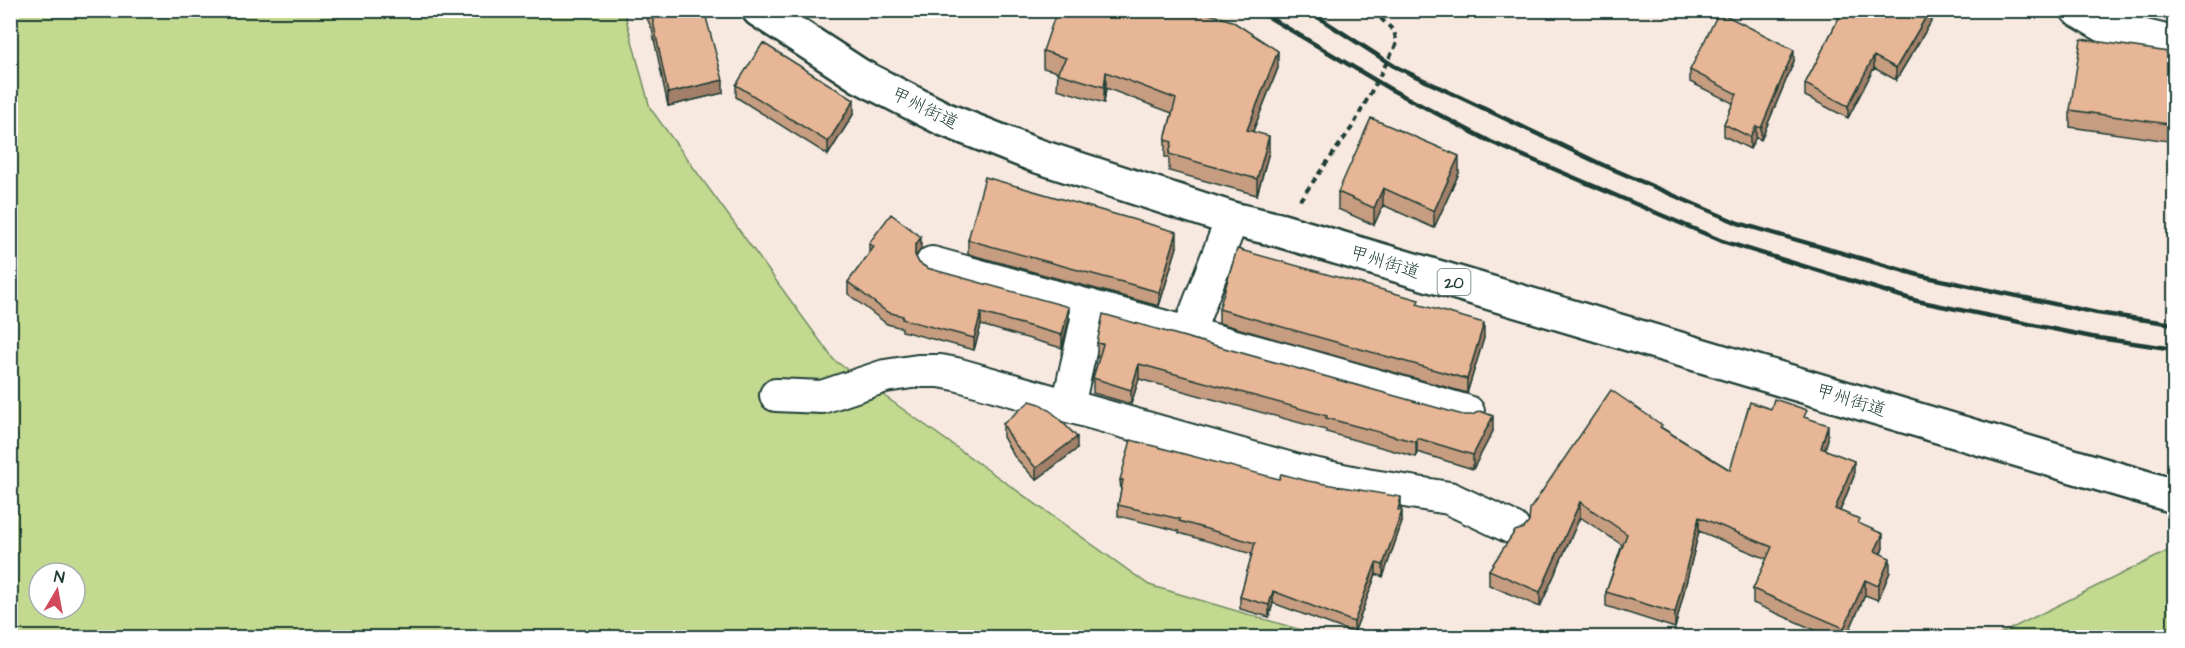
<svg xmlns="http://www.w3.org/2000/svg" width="2185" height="648" font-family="'Architects Daughter','Klee One',sans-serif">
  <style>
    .green { fill: #c2d98f; stroke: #708b62; stroke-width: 1.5; fill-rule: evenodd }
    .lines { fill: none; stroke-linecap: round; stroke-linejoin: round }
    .street-casing { stroke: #1f3d34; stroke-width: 36 }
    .highway-casing { stroke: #1f3d34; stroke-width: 38 }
    .path { stroke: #1f3d34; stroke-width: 4; stroke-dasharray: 6 4.5; stroke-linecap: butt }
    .street { stroke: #fff; stroke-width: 32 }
    .highway { stroke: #fff; stroke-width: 33 }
    .rail { stroke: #1f3d34; stroke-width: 4.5 }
    .wall { fill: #c69d81; stroke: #1f3d34; stroke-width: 1.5 }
    .shaded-wall { fill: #a17f69; stroke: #1f3d34; stroke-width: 1.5 }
    .building { fill: #e6b696; stroke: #1f3d34; stroke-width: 1.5 }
    .labels { text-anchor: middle; stroke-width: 5; stroke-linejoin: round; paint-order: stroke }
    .shield { fill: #fff; stroke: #627771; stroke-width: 1.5 }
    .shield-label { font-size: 16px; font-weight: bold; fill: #1f3d34 }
    .street-label { font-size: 18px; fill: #1f3d34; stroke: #fff }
  </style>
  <rect width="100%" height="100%" fill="#f8e9e0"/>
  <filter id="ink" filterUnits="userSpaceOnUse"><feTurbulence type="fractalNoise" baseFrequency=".0167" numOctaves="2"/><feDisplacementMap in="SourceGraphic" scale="12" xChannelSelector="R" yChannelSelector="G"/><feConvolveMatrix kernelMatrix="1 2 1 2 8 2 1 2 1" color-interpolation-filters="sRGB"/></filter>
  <g filter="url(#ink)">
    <path class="green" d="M 10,11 L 624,11 L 650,108 L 834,360 L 1149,585 L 1325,637 L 11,637 ZM 39,573 L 75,573 L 75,609 L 39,609 Z
      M 2174,548 L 2174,637 L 1994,637 Z"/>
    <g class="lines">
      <defs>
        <path id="street" d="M 2077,10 L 2104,26 L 2174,43
          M 932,263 L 1301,364 L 1468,412
          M 1188,333 L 1232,219
          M 776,395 L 822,397 L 885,376 L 918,371 L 940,371 L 956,374 L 1298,471 L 1366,485 L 1449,498 L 1513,528
          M 1068,406 L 1090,306"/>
        <path id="highway" d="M 759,10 L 860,76 L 944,119 L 1035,155 L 1232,219 L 1279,230 L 2174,496"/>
      </defs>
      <use href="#street" class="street-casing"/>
      <use href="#highway" class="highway-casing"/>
      <path class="path" d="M 1300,200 L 1353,126 L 1397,43 L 1394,31 L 1372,10"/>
      <use href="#street" class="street"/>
      <use href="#highway" class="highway"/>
      <path class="rail" d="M 1257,10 L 1390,89 L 1491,142 L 1722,241 L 1917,301 L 2092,337 L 2174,349
        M 1307,10 L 1394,66 L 1603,165 L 1738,223 L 1922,276 L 2097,313 L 2174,324"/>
    </g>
    <path class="wall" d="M 643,10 L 694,10 L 723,93 L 668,106 L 652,29 Z
      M 1843,10 L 1946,10 L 1942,15 L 1937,12 L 1896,80 L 1874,68 L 1848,118 L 1805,96 L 1805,84 Z
      M 1043,51 L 1278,68 L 1253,131 L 1269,152 L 1257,195 L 1169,171 L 1169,157 L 1165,157 L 1165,140 L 1172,113 L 1106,88 L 1104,103 L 1057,89 L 1058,72 L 1043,68 Z
      M 2175,53 L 2175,142 L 2070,127 L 2070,110 Z
      M 1794,61 L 1761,140 L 1756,137 L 1750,149 L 1724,136 L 1724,124 L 1733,103 L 1690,82 L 1690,70 Z
      M 736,85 L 854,113 L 828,155 L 736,97 Z
      M 1459,173 L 1434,228 L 1383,205 L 1374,225 L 1338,209 L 1338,192 Z
      M 968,240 L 1177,247 L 1159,306 L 968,254 Z
      M 869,243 L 921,249 L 916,257 L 919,263 L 927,268 L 1069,319 L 1062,348 L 981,325 L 974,350 L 902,331 L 902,328 L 887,324 L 848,294 L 848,282 L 869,254 Z
      M 1219,309 L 1484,338 L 1467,393 L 1219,323 Z
      M 1097,343 L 1493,431 L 1473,469 L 1417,452 L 1416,457 L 1326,432 L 1326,430 L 1139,379 L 1131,404 L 1093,393 L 1093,378 L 1099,358 L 1097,357 Z
      M 1807,418 L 1828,439 L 1825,449 L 1854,476 L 1840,511 L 1860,524 L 1883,548 L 1881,554 L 1890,572 L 1878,600 L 1865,595 L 1846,638 L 1833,638 L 1753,603 L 1753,589 L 1767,559 L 1699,531 L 1675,628 L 1606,606 L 1606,592 L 1622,545 L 1580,517 L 1540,607 L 1489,585 L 1489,570 L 1524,528 L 1662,428 L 1730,470 Z
      M 1003,424 L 1077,449 L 1036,480 L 1014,456 L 1003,437 Z
      M 1279,479 L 1401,509 L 1402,522 L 1383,577 L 1376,574 L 1354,633 L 1273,603 L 1269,617 L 1240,609 L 1240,597 L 1252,554 L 1179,533 L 1179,531 L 1118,516 L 1118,505 L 1121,491 L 1120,480 Z"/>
    <path class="shaded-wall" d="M 1930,10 L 1937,10 L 1937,12 L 1896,80 L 1896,68 Z
      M 1794,50 L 1794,61 L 1761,140 L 1761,128 Z
      M 1278,51 L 1278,68 L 1247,146 L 1247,130 Z
      M 1874,56 L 1874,68 L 1848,118 L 1848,106 Z
      M 1106,72 L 1106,88 L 1104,103 L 1104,87 Z
      M 723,80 L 723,93 L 668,106 L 668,93 Z
      M 854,100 L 854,113 L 828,155 L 828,142 Z
      M 1756,126 L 1756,137 L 1750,149 L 1750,137 Z
      M 1269,136 L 1269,152 L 1257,195 L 1257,179 Z
      M 1459,156 L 1459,173 L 1434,228 L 1434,211 Z
      M 1383,188 L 1383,205 L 1374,225 L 1374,208 Z
      M 1177,232 L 1177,247 L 1159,306 L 1159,292 Z
      M 921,237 L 921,249 L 915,258 L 915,246 Z
      M 1069,307 L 1069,319 L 1062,348 L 1062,335 Z
      M 981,313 L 981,325 L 974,350 L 974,338 Z
      M 1484,323 L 1484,338 L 1467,393 L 1467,379 Z
      M 1139,364 L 1139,379 L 1131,404 L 1131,390 Z
      M 1493,416 L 1493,431 L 1473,469 L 1473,455 Z
      M 1828,425 L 1828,439 L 1821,462 L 1821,448 Z
      M 1077,437 L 1077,449 L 1036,480 L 1036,468 Z
      M 1417,438 L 1417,452 L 1416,457 L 1416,442 Z
      M 1854,461 L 1854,476 L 1835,523 L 1835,509 Z
      M 1401,497 L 1401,509 L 1398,521 L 1398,510 Z
      M 1580,502 L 1580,517 L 1540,607 L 1540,592 Z
      M 1402,511 L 1402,522 L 1383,577 L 1383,565 Z
      M 1699,517 L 1699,531 L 1675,628 L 1675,613 Z
      M 1883,534 L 1883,548 L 1875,566 L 1875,551 Z
      M 1890,558 L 1890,572 L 1878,600 L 1878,586 Z
      M 1376,563 L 1376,574 L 1354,633 L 1354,622 Z
      M 1865,580 L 1865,595 L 1846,638 L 1844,638 L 1844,628 Z
      M 1273,591 L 1273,603 L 1269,617 L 1269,605 Z"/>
    <path class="building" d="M 649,10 L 694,10 L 695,12 L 700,10 L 704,10 L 723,80 L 668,93 L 652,16 Z
      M 1057,10 L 1196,10 L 1232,21 L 1278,51 L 1247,130 L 1269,136 L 1257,179 L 1169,154 L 1172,142 L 1165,140 L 1176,99 L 1106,72 L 1104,87 L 1057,73 L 1066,58 L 1043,51 Z
      M 1843,10 L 1930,10 L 1896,68 L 1874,56 L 1848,106 L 1805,84 Z
      M 1719,12 L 1794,50 L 1761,128 L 1756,126 L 1750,137 L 1724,124 L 1737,94 L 1690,70 Z
      M 2081,39 L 2175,53 L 2175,125 L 2070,110 Z
      M 763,43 L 854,100 L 828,142 L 736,85 Z
      M 1371,118 L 1459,156 L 1434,211 L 1383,188 L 1374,208 L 1338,192 Z
      M 985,177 L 1177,232 L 1159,292 L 968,240 Z
      M 891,214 L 921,237 L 915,246 L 915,255 L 919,263 L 927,268 L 1069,307 L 1062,335 L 981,313 L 974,338 L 902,319 L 903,316 L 887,312 L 848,282 L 874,247 L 869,243 Z
      M 1237,249 L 1419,300 L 1417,304 L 1484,323 L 1467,379 L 1219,309 Z
      M 1103,314 L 1463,415 L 1472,415 L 1480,411 L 1493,416 L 1473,455 L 1417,438 L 1416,442 L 1326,418 L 1327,416 L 1139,364 L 1131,390 L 1093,378 L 1103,344 L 1097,343 Z
      M 1611,390 L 1662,425 L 1660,427 L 1730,470 L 1750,402 L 1771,409 L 1774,399 L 1807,410 L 1804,417 L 1828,425 L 1821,448 L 1854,461 L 1835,509 L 1860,519 L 1858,523 L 1883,534 L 1875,551 L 1890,558 L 1878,586 L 1865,580 L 1844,628 L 1753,589 L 1772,547 L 1699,517 L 1675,613 L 1606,592 L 1627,534 L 1580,502 L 1540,592 L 1489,570 L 1515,531 L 1524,528 L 1529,522 L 1530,509 Z
      M 1030,401 L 1040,404 L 1053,413 L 1077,437 L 1036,468 L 1014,443 L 1003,424 Z
      M 1131,440 L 1279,479 L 1281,474 L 1308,481 L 1401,497 L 1398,510 L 1402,511 L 1383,565 L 1376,563 L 1354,622 L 1273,591 L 1269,605 L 1240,597 L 1255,543 L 1179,521 L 1180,519 L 1118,505 L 1123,480 L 1120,480 Z"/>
  </g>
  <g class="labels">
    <rect class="shield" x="1437.5" y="269" width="33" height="26" rx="4.5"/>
    <g class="shield-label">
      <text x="1454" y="288">20</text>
    </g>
    <g class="street-label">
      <text transform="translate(925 108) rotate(26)" y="6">甲州街道</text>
      <text transform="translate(1385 262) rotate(17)" y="6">甲州街道</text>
      <text transform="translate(1851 400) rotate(17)" y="6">甲州街道</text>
    </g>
  </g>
  <rect width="2185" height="648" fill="none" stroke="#fff" stroke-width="36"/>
  <rect x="18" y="18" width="2149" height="612" fill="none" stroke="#1f3d34" stroke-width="2" filter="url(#ink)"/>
  <g transform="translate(57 591) rotate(10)"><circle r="28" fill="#ffffff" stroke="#a5b1ae" stroke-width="1.5"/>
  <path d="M0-4.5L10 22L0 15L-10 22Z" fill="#d1495b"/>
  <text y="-9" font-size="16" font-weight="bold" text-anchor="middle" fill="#1f3d34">N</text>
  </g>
</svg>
